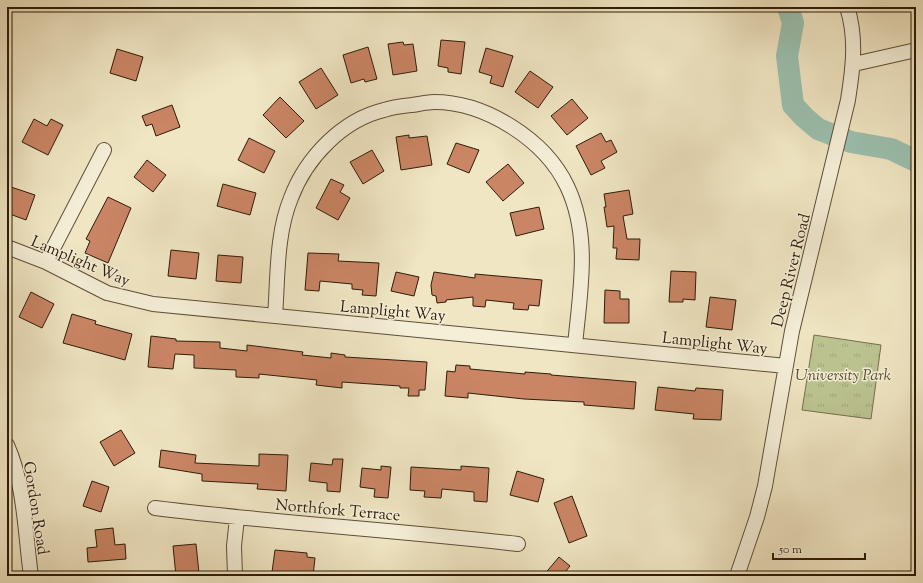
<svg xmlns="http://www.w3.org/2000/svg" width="923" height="583" font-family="'Sorts Mill Goudy',serif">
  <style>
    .grass { fill: url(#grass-tufts); stroke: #74704d }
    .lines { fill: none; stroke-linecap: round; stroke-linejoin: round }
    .river { stroke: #9bc0af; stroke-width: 22 }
    .building { fill: #ca8565; stroke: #2d1c08 }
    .minor-casing { stroke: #5e4e37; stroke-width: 16 }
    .minor { stroke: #f5efd8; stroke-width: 14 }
    .labels { text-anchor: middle; stroke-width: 3; stroke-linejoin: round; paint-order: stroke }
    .street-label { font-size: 16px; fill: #2d1c08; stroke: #f5efd8 }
    .park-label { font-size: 16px; font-style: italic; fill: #584e31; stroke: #f5efd8 }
  </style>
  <defs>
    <pattern id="grass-tufts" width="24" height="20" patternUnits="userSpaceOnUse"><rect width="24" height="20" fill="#bcc492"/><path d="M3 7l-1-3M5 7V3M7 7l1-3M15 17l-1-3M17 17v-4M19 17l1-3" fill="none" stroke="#a2a87c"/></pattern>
  </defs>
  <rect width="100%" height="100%" fill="#f0e6c3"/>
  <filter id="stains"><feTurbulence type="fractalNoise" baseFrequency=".005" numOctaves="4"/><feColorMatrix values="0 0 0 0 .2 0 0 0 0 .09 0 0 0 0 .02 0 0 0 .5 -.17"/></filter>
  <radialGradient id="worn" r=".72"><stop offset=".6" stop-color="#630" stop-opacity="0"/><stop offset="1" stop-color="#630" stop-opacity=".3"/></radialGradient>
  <path class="grass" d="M 814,335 L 881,345 L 871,419 L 802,410 Z"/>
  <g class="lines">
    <path class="river" d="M 788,7 L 793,23 L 787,56 L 793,105 L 804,117 L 818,129 L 851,142 L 891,149 L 916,161"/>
  </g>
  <path class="building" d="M 441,40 L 465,42 L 461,74 L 448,72 L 448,68 L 438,66 Z
    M 403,42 L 404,45 L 413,44 L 417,71 L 393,75 L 388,44 Z
    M 368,47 L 377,79 L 365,82 L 364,79 L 351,83 L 343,55 Z
    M 486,48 L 513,56 L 503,87 L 490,83 L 492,76 L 479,72 Z
    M 117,49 L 143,57 L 136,81 L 110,73 Z
    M 321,68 L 338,95 L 316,109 L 299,82 Z
    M 530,71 L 553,87 L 538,108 L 515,92 Z
    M 280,97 L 304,121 L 286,138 L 263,115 Z
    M 572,99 L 588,118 L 567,135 L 551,116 Z
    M 172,105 L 180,127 L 156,136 L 152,124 L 146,126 L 142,116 Z
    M 34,119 L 47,126 L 51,119 L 63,125 L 48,155 L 22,142 Z
    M 601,133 L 606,142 L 611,140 L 617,152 L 601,161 L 605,168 L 591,175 L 576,146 Z
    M 409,135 L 409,138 L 427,136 L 432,165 L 401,170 L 396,137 Z
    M 249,138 L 275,151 L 264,173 L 238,160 Z
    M 456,143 L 479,150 L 469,173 L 447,164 Z
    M 372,150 L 384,171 L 363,184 L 350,162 Z
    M 147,160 L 166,175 L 153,192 L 134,177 Z
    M 508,164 L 524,183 L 503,201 L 486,182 Z
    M 331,179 L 344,185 L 340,192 L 350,198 L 338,220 L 316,208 Z
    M 223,184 L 256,193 L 250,215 L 217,206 Z
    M 11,187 L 35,195 L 26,220 L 7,213 L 7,198 Z
    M 629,190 L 633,214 L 623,216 L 627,239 L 640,239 L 639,260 L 616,259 L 617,248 L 613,248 L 614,226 L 607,227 L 604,207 L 606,207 L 604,194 Z
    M 108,197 L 131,208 L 108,263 L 85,253 L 90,241 L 86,239 Z
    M 539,207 L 544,229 L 516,236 L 510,213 Z
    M 171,250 L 199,253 L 196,279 L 168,276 Z
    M 308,253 L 339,254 L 338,261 L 379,263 L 376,296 L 362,295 L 363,290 L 352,289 L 352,284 L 320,281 L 319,291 L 305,290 Z
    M 218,255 L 243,257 L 241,283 L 216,281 Z
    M 671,271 L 696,272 L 695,300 L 683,299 L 683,302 L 669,302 Z
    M 396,272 L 419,277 L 414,296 L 391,291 Z
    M 434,272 L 475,278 L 475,274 L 542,280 L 539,306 L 529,305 L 528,310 L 513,309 L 514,303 L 486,300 L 485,307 L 473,306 L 473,297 L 446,300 L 446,302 L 437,303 L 436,296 L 432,295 L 431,285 Z
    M 605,290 L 620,291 L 620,299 L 629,299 L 629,323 L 604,323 Z
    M 31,292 L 54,304 L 42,328 L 19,317 Z
    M 710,297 L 736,300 L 732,330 L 706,327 Z
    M 72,314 L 96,321 L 95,324 L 132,334 L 125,360 L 63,343 Z
    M 151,336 L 176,339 L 176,341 L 220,342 L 220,348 L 247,351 L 247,345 L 303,352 L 302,355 L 331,358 L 331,353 L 345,355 L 345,357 L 427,362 L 425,390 L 419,390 L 419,396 L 408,396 L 409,388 L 400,388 L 400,386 L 342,382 L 342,388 L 316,385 L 317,380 L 259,374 L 259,378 L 236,377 L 236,370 L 194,368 L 194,355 L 175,354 L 173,369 L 148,367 Z
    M 456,365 L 470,366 L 470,369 L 525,374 L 525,372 L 551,374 L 551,375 L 636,382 L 634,409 L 584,405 L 584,402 L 524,399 L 468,393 L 468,398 L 445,396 L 447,371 L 455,372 Z
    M 658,387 L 695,391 L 696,388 L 723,390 L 721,420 L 693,419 L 694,414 L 655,410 Z
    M 121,430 L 135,453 L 114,466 L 100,442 Z
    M 161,450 L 196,455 L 195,463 L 259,466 L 259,454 L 288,455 L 286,491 L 257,489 L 258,484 L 202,481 L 202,474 L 159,467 Z
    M 333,459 L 343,459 L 340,492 L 327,491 L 327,483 L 309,481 L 311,463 L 332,465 Z
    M 381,466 L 391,467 L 388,498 L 374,497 L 375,489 L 360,487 L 362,468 L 381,470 Z
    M 461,466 L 489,468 L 487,502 L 474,501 L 474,492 L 442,489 L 441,498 L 424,497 L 425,491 L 410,490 L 411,467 L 461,470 Z
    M 517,471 L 544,479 L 538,502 L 510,495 Z
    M 92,481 L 109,487 L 101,512 L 83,506 Z
    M 572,496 L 587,536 L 569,543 L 554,503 Z
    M 113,528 L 115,545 L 125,544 L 126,559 L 88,562 L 87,548 L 97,547 L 95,530 Z
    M 196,544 L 199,573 L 176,576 L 173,546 Z
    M 275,550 L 307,553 L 307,557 L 315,558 L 313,576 L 272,572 Z
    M 559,557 L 570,566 L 562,576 L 543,576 Z"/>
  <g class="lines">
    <defs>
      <path id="minor" d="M 854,64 L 916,50
        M 7,247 L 46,262 L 107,293 L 153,304 L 786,366
        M 46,262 L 104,150
        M 275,316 C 278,278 276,234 291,198 C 306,158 342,120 384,110 C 393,107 403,106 412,105 C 420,104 427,102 434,102 C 486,102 545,140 567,186 C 591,236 580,292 575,345
        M 7,445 C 25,485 25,533 31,576
        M 155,508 C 276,523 397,530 518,544
        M 235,576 L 234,546 L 237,518
        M 737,576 L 757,517 L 765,486 L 792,331 L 848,100 C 853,68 857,38 847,7"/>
    </defs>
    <use href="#minor" class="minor-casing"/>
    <use href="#minor" class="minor"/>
  </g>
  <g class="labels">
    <g class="street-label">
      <text transform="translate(81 260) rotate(23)" y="6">Lamplight Way</text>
      <text transform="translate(790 270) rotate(-76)" y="6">Deep River Road</text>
      <text transform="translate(393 310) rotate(5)" y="6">Lamplight Way</text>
      <text transform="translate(715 342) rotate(6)" y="6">Lamplight Way</text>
      <text transform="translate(37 508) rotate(81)" y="6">Gordon Road</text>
      <text transform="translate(338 509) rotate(5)" y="6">Northfork Terrace</text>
    </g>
    <g class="park-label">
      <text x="843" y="380">University Park</text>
    </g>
  </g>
  <rect width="923" height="583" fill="none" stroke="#f0e6c3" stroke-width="24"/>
  <rect x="8" y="8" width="907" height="567" fill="none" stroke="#2d1c08" stroke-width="2"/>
  <rect x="12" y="12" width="899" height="559" fill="none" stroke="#2d1c08"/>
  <path d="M773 553v6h92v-6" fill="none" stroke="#2d1c08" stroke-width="2"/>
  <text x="779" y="553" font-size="12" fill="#2d1c08" stroke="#f5efd8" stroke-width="3" paint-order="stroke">50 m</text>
  <rect width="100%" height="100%" filter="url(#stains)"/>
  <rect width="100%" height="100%" fill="url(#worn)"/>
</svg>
